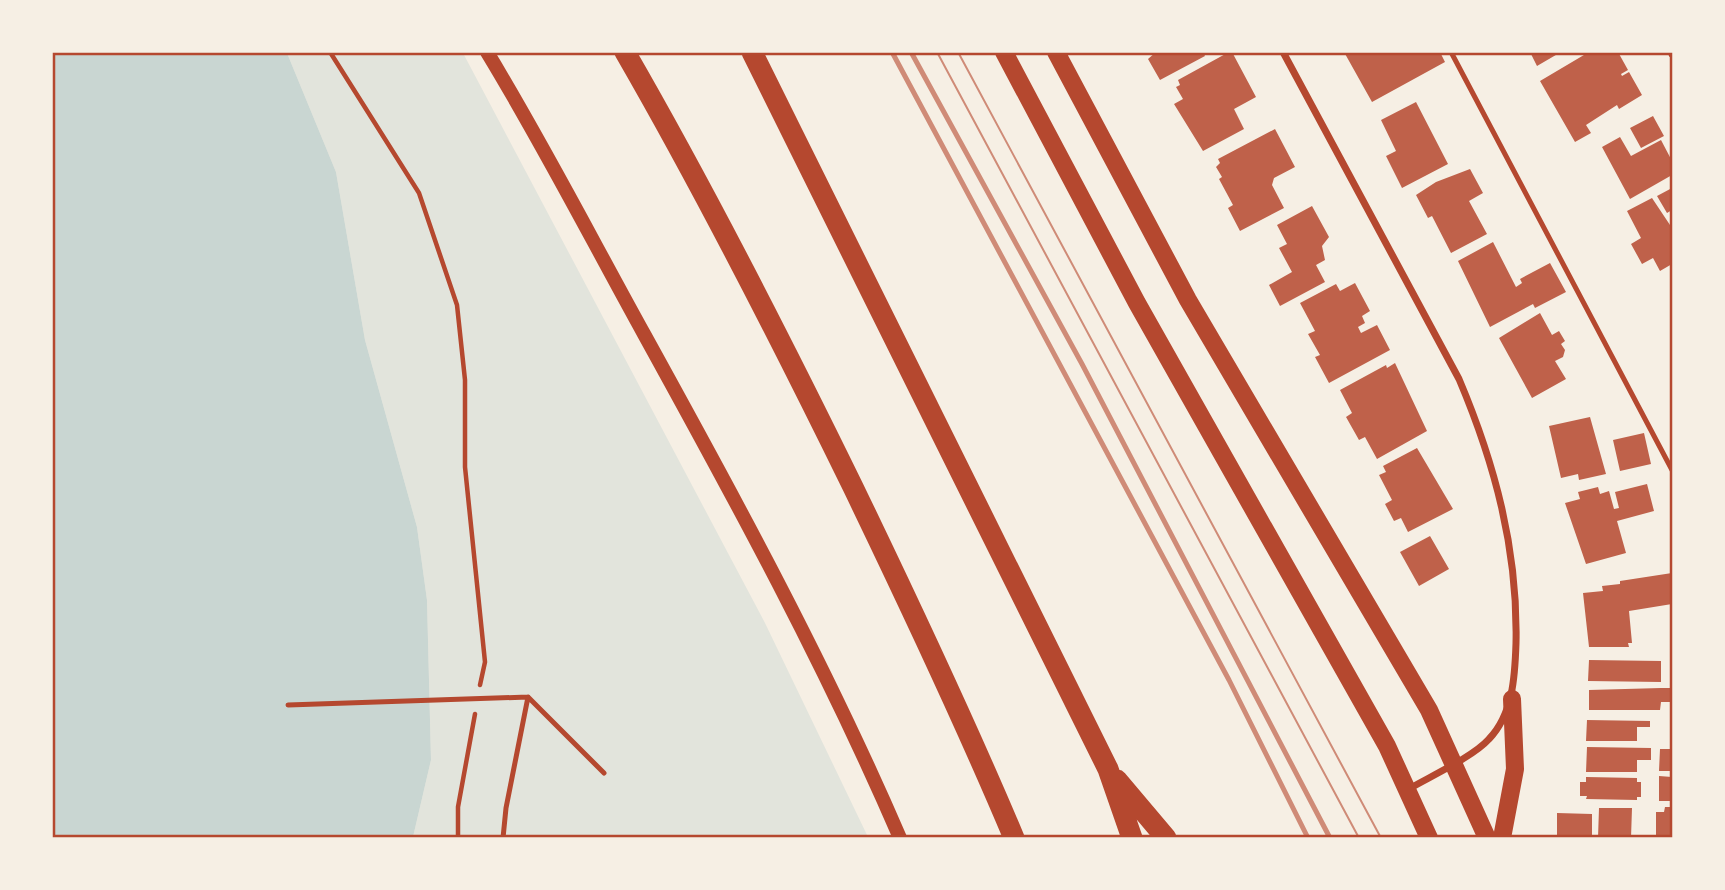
<svg xmlns="http://www.w3.org/2000/svg" width="1725" height="890" font-family="'Alegreya Sans',sans-serif">
  <style>
    .green { fill: #e2e4dc }
    .water { fill: #c9d6d2 }
    .building { fill: #bf614a }
    .lines { fill: none; stroke-linecap: round; stroke-linejoin: round }
    .path { stroke: #b5482f; stroke-width: 4.5 }
    .service { stroke: #b5482f; stroke-width: 5 }
    .minor { stroke: #b5482f; stroke-width: 7 }
    .secondary { stroke: #b5482f; stroke-width: 14 }
    .primary { stroke: #b5482f; stroke-width: 18 }
    .motorway { stroke: #b5482f; stroke-width: 21 }
    .tram { stroke: #cf8b77; stroke-width: 2 }
    .rail { stroke: #cf8b77; stroke-width: 5 }
    .neatline { fill: none; stroke: #b5482f; stroke-width: 2.5 }
  </style>
  <rect width="100%" height="100%" fill="#f6efe4"/>
  <path class="green" d="M 287,53 L 463,53 L 765,623 L 868,837 L 413,837 L 431,760 L 427,600 L 417,527 L 365,340 L 336,172 Z"/>
  <path class="water" d="M 52,53 L 287,53 L 336,172 L 365,340 L 417,527 L 427,600 L 431,760 L 413,837 L 53,837 Z"/>
  <path class="building" d="M 1156,52 L 1203,52 L 1205,56 L 1160,80 L 1148,59 Z
    M 1229,52 L 1232,52 L 1256,97 L 1234,109 L 1244,129 L 1203,151 L 1174,104 L 1183,99 L 1176,87 L 1180,85 L 1178,80 Z
    M 1344,52 L 1440,52 L 1445,62 L 1372,102 Z
    M 1530,52 L 1561,52 L 1537,66 Z
    M 1589,52 L 1618,52 L 1628,70 L 1621,74 L 1622,76 L 1629,72 L 1642,95 L 1619,109 L 1617,105 L 1586,125 L 1591,133 L 1575,142 L 1540,81 Z
    M 1416,102 L 1448,164 L 1402,188 L 1386,156 L 1396,151 L 1381,120 Z
    M 1653,116 L 1664,136 L 1641,148 L 1630,128 Z
    M 1275,129 L 1295,167 L 1274,178 L 1272,185 L 1284,208 L 1240,231 L 1228,208 L 1233,205 L 1219,179 L 1222,177 L 1216,167 L 1220,163 L 1218,159 Z
    M 1620,137 L 1631,156 L 1661,140 L 1672,161 L 1672,175 L 1630,199 L 1602,147 Z
    M 1470,169 L 1483,193 L 1469,201 L 1487,234 L 1451,253 L 1432,216 L 1428,218 L 1416,195 L 1436,182 Z
    M 1672,188 L 1672,210 L 1667,213 L 1657,196 Z
    M 1652,198 L 1672,228 L 1672,264 L 1660,271 L 1653,258 L 1642,264 L 1631,244 L 1641,238 L 1627,211 Z
    M 1312,206 L 1329,237 L 1322,246 L 1325,260 L 1316,265 L 1325,282 L 1280,306 L 1269,285 L 1292,272 L 1279,248 L 1287,244 L 1277,225 Z
    M 1493,242 L 1516,287 L 1522,283 L 1520,279 L 1550,263 L 1566,292 L 1535,308 L 1533,304 L 1490,327 L 1458,261 Z
    M 1355,283 L 1370,311 L 1362,316 L 1365,323 L 1358,327 L 1361,333 L 1377,325 L 1390,350 L 1329,383 L 1315,357 L 1320,355 L 1308,334 L 1315,331 L 1300,303 L 1336,284 L 1340,291 Z
    M 1540,313 L 1552,335 L 1559,331 L 1565,341 L 1561,344 L 1565,350 L 1563,357 L 1555,361 L 1566,379 L 1532,398 L 1499,338 Z
    M 1395,363 L 1427,431 L 1377,459 L 1365,437 L 1359,440 L 1346,417 L 1352,413 L 1340,390 L 1386,365 L 1387,368 Z
    M 1590,417 L 1606,474 L 1579,480 L 1578,474 L 1561,478 L 1549,426 Z
    M 1644,433 L 1651,464 L 1620,471 L 1613,440 Z
    M 1417,448 L 1453,509 L 1408,532 L 1401,518 L 1394,521 L 1385,504 L 1392,500 L 1379,475 L 1386,472 L 1383,466 Z
    M 1647,484 L 1654,511 L 1617,521 L 1626,553 L 1586,564 L 1565,503 L 1580,499 L 1578,492 L 1598,487 L 1600,494 L 1609,491 L 1614,509 L 1619,508 L 1615,492 Z
    M 1430,536 L 1449,569 L 1419,586 L 1400,552 Z
    M 1672,573 L 1672,604 L 1629,611 L 1632,643 L 1628,643 L 1629,647 L 1589,647 L 1583,593 L 1603,591 L 1602,586 L 1620,584 L 1620,581 Z
    M 1589,660 L 1661,661 L 1661,682 L 1588,681 Z
    M 1661,688 L 1672,688 L 1672,702 L 1661,702 L 1660,710 L 1589,710 L 1589,690 Z
    M 1587,720 L 1650,721 L 1650,727 L 1637,727 L 1637,741 L 1586,741 Z
    M 1587,747 L 1651,748 L 1651,760 L 1637,760 L 1637,772 L 1586,772 Z
    M 1660,749 L 1672,749 L 1672,771 L 1659,771 Z
    M 1659,776 L 1672,777 L 1672,801 L 1659,801 Z
    M 1586,777 L 1637,778 L 1637,782 L 1641,782 L 1641,797 L 1637,797 L 1637,800 L 1586,799 L 1587,796 L 1580,796 L 1580,782 L 1586,782 Z
    M 1665,807 L 1672,807 L 1672,838 L 1656,838 L 1656,812 L 1664,812 Z
    M 1599,808 L 1632,808 L 1631,838 L 1598,838 Z
    M 1557,813 L 1592,814 L 1592,838 L 1557,838 Z"/>
  <g class="lines">
    <path class="path" d="M 330,52 L 419,193 L 457,305 L 465,380 L 465,467 L 485,662 L 480,685
      M 458,838 L 458,807 L 475,714"/>
    <path class="service" d="M 1451,52 L 1672,470
      M 288,705 L 528,697
      M 503,838 L 506,808 L 528,697 L 604,773"/>
    <path class="minor" d="M 1283,52 L 1459,379 C 1495,464 1518,550 1516,643 C 1515,676 1513,714 1489,739 C 1473,757 1429,777 1407,790
      M 1672,52 L 1672,54"/>
    <path class="secondary" d="M 487,52 C 543,144 592,240 644,334 C 735,499 825,664 900,838"/>
    <path class="primary" d="M 1004,52 L 1137,303 L 1387,746 L 1429,838
      M 1056,52 L 1188,300 L 1429,710 L 1487,838
      M 1502,838 L 1515,769 L 1512,699"/>
    <path class="motorway" d="M 625,52 C 707,194 781,340 853,487 C 909,603 964,719 1014,838
      M 752,52 L 1108,769 L 1132,838
      M 1117,780 L 1166,838"/>
    <path class="tram" d="M 937,52 L 1359,838
      M 958,52 L 1381,838"/>
    <path class="rail" d="M 892,52 L 1229,680 L 1308,838
      M 911,52 L 1082,364 L 1330,838"/>
  </g>
  <rect width="1725" height="890" fill="none" stroke="#f6efe4" stroke-width="108"/>
  <rect x="54" y="54" width="1617" height="782" class="neatline"/>
</svg>
